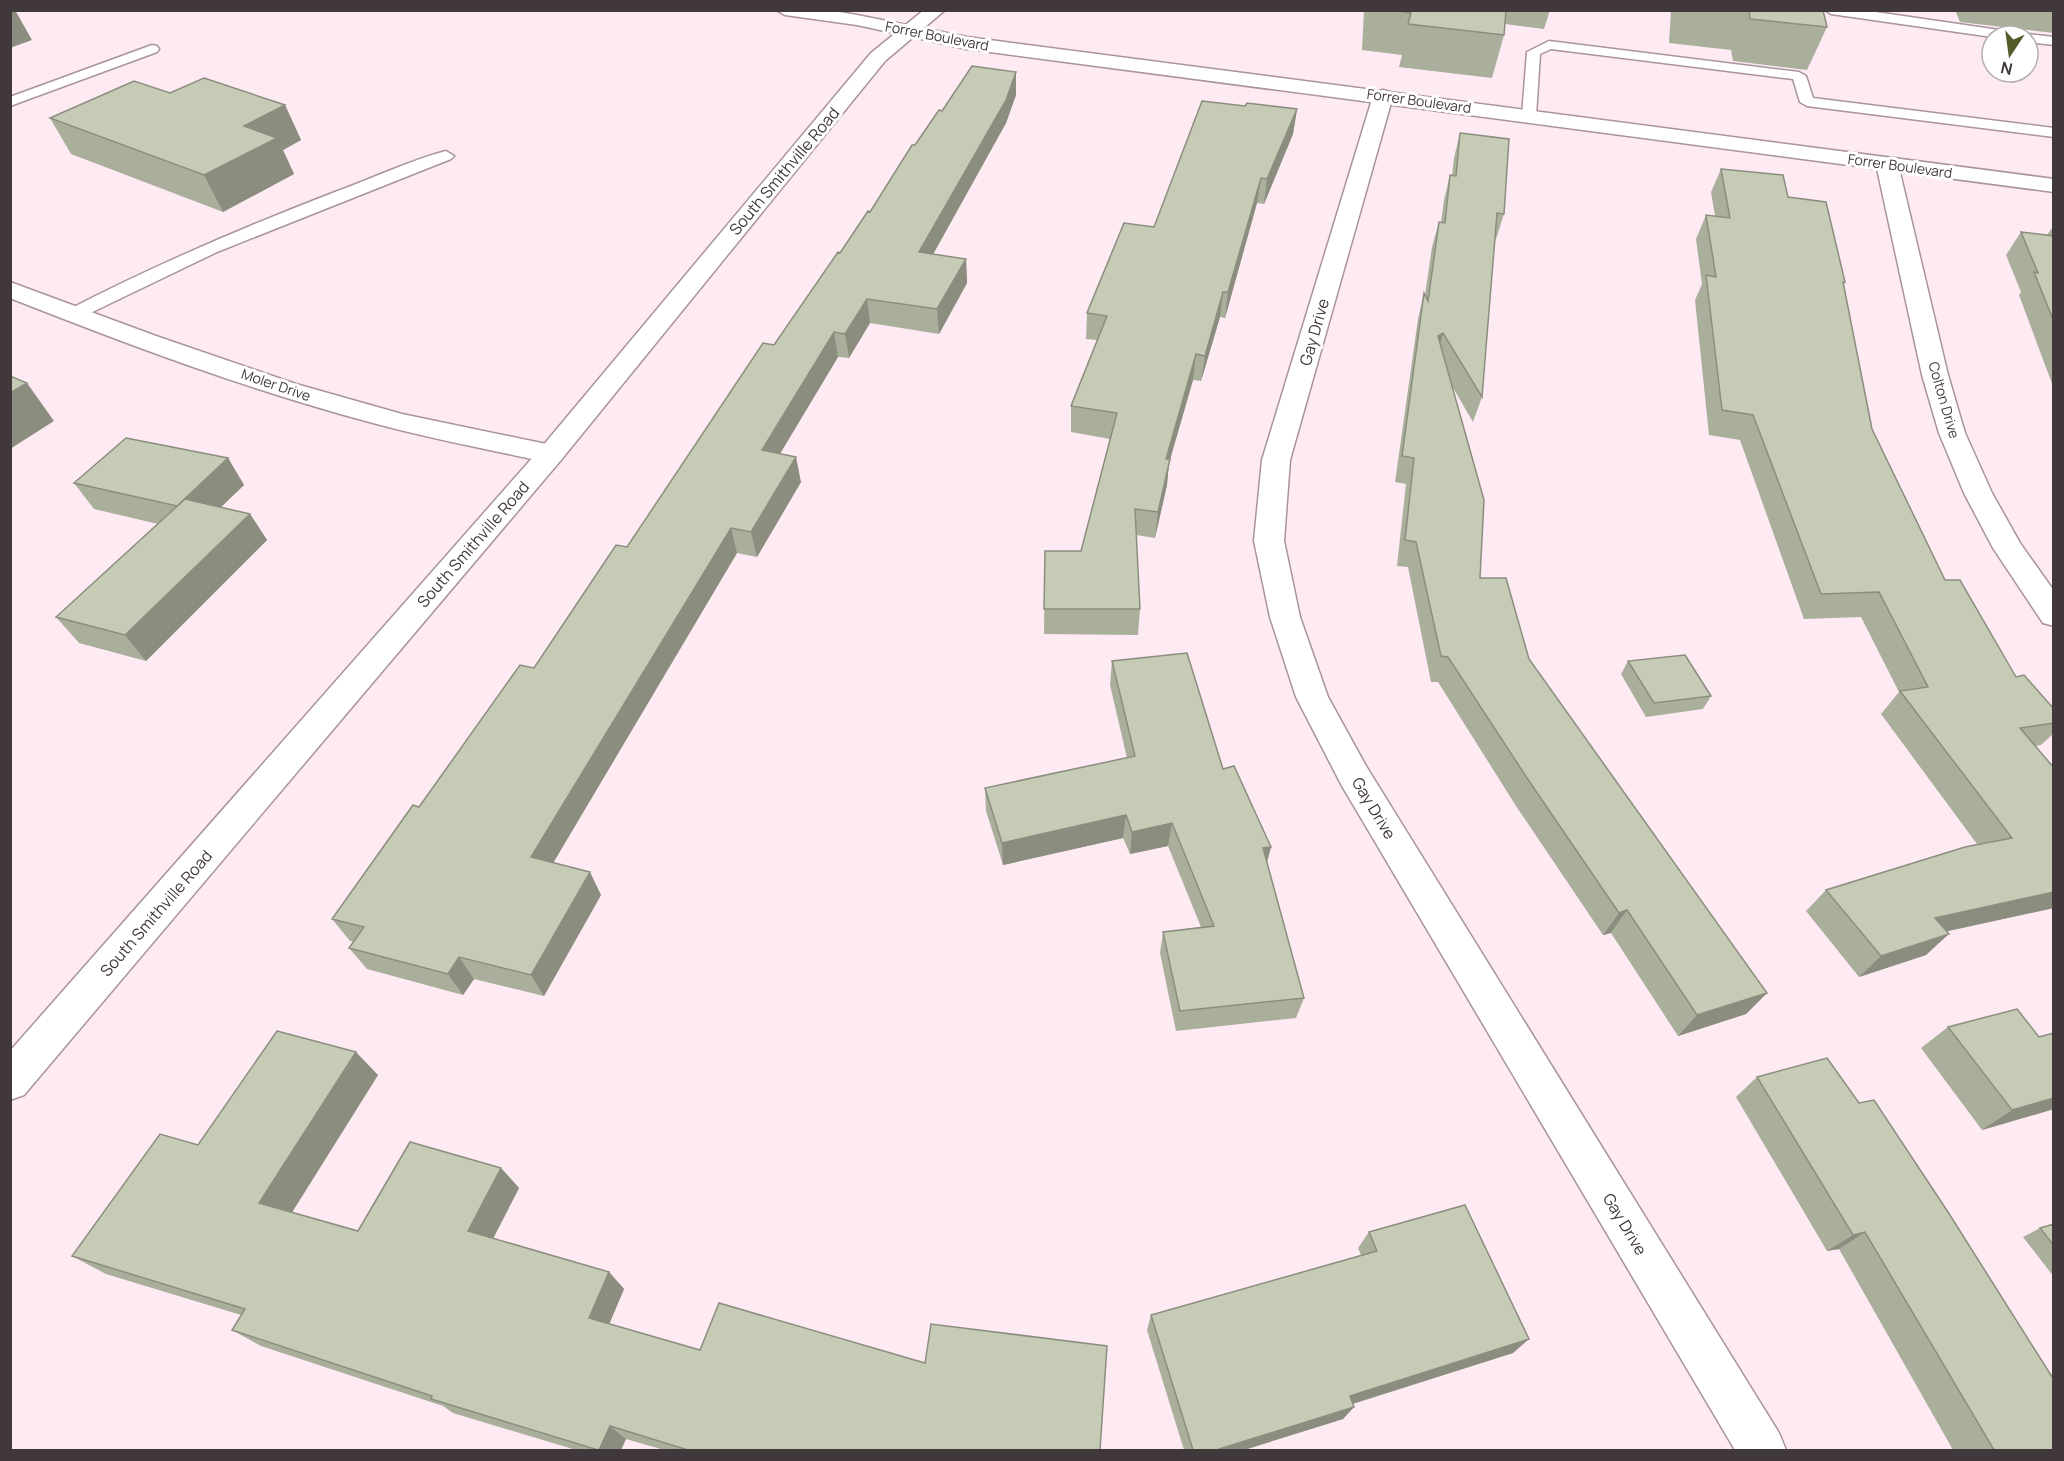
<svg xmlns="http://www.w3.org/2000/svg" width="2064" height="1461" font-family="Manrope,sans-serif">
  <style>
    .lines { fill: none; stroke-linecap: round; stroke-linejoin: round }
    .service-casing { stroke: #a9939d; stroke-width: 3 }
    .minor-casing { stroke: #a9939d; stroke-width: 3 }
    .tertiary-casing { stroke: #a9939d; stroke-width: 3 }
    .secondary-casing { stroke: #a9939d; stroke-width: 3 }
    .service { fill: #fff; fill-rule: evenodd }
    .minor { fill: #fff; fill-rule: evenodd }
    .tertiary { fill: #fff; fill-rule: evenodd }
    .secondary { fill: #fff; fill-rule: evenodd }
    .wall { fill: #aaaf9c }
    .shaded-wall { fill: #8b8e7f }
    .building { fill: #c6cbb5; stroke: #8b8e7f; stroke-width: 1.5 }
    .labels { text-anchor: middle; stroke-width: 6; stroke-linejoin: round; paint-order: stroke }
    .far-street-label { font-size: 14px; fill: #41383c; stroke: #fff }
    .street-label { font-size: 16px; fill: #41383c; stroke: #fff }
  </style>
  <rect width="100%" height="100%" fill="#feeaf3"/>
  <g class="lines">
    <defs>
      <path id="service" d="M 1825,10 L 1862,10 L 2013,32 L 2020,36 L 1992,37 L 1831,14 Z
        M 2028,34 L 2054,37 L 2054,45 L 2028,42 L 2028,36 L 2023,36 Z
        M 1549,41 L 1799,72 L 1806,76 L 1813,98 L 2054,128 L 2054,137 L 1807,106 L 1800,102 L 1793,79 L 1551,49 L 1540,54 L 1536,116 L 1529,120 L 1524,119 L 1522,116 L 1527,52 Z
        M 152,45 L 157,46 L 159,49 L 157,52 L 10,106 L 10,97 Z
        M 446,151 L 454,156 L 451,159 L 217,252 L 80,318 L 68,318 L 65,314 L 68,310 C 155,265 244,227 335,192 C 371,179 408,161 446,151 Z"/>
      <path id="minor" d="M 1383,90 L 1390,92 L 1393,96 L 1290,460 L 1284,541 L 1300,617 L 1328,697 L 1366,766 L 1779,1433 L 1786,1450 L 1735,1450 L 1342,786 L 1296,697 L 1270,617 L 1254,541 L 1262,460 L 1373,96 L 1376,92 Z
        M 1887,158 L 1894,160 L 1898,164 L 1948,375 L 1965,433 L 1992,493 L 2020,543 L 2054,591 L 2054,626 L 2043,623 L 1993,548 L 1964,493 L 1939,433 L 1922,375 L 1876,164 L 1880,160 Z
        M 10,282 L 156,336 L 296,384 L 402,414 L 551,445 L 561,448 L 565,454 L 561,460 L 551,463 C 491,450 432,439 373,423 C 249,390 129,345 10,298 Z"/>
      <path id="tertiary" d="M 776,10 L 827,10 L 857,15 L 967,37 L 2054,179 L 2054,192 L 967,49 L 857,25 L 785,15 Z"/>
      <path id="secondary" d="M 924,10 L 945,10 L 885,61 L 561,460 L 24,1095 L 10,1100 L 10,1051 L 541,448 L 871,53 Z"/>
    </defs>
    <use href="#service" class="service-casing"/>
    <use href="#minor" class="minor-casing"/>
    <use href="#tertiary" class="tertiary-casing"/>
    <use href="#secondary" class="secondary-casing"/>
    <use href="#service" class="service"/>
    <use href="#minor" class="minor"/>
    <use href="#tertiary" class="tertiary"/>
    <use href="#secondary" class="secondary"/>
  </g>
  <path class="wall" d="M 1364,10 L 1550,10 L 1544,29 L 1505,24 L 1504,35 L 1492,78 L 1399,67 L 1402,55 L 1362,50 Z
    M 1671,10 L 1823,10 L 1827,27 L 1807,70 L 1733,61 L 1731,50 L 1669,43 Z
    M 1955,10 L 2054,10 L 2054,33 L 1960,22 Z
    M 1016,72 L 1016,95 L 1006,123 L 933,254 L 966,259 L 967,283 L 939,334 L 870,323 L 849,358 L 838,357 L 780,454 L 801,482 L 757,557 L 737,553 L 553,863 L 601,895 L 544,996 L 474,979 L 463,995 L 367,969 L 349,948 L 354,942 L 350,941 L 332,919 L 419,807 L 534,668 L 627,547 L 870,212 L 915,145 L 942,111 Z
    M 170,93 L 285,105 L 301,140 L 283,150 L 294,174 L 223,212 L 71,154 L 50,118 Z
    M 1245,106 L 1297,109 L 1293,134 L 1264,204 L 1257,203 L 1225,318 L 1220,317 L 1201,381 L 1193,380 L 1169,463 L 1167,485 L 1155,538 L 1136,535 L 1140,609 L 1138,635 L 1044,634 L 1045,551 L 1081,551 L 1110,439 L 1071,432 L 1071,406 L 1097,340 L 1086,339 L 1087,313 L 1154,227 Z
    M 1460,133 L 1504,214 L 1496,239 L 1494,239 L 1482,397 L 1473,422 L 1452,386 L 1480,578 L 1529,659 L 1767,993 L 1746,1014 L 1678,1036 L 1611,933 L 1603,935 L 1516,806 L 1438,682 L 1431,682 L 1408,567 L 1397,566 L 1406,484 L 1395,482 L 1418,319 L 1424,293 L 1425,295 L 1432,247 L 1439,222 L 1441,223 L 1444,200 L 1450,175 L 1452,176 L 1454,158 Z
    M 1721,169 L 1788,197 L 1845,282 L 1844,285 L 1872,429 L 1945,580 L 2016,677 L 2054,709 L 2054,733 L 2041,745 L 2035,746 L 2054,768 L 2054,908 L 1947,931 L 1926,955 L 1859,977 L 1806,911 L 1826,890 L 1977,844 L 1881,714 L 1899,692 L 1861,617 L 1804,619 L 1740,440 L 1709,435 L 1695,300 L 1702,284 L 1696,239 L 1706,215 L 1715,216 L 1711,192 Z
    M 2054,225 L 2054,389 L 2019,295 L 2021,292 L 2006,255 L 2021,232 L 2047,235 Z
    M 228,458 L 244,485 L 221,507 L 250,514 L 267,540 L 146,661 L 79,643 L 56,617 L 158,524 L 94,509 L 74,483 Z
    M 1112,661 L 1223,769 L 1271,847 L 1267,862 L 1304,998 L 1296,1018 L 1176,1031 L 1160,953 L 1163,932 L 1201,927 L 1168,846 L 1130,854 L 1123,838 L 1003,865 L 986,811 L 985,788 L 1127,758 L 1110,685 Z
    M 1628,661 L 1711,696 L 1703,709 L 1646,717 L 1621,674 Z
    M 1948,1027 L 2039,1037 L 2054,1109 L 1982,1130 L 1921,1048 Z
    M 378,1075 L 292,1212 L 358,1231 L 501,1168 L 519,1188 L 493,1239 L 609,1272 L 624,1289 L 609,1324 L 700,1350 L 1100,1450 L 664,1450 L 626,1439 L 621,1450 L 576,1450 L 453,1413 L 443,1406 L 261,1346 L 232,1330 L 241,1315 L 106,1274 L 72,1256 L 198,1145 Z
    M 1757,1077 L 1859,1103 L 2054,1450 L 1953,1450 L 1839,1249 L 1827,1251 L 1736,1097 Z
    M 2054,1224 L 2054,1277 L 2023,1237 L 2040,1228 Z
    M 1369,1232 L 1513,1353 L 1353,1404 L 1354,1407 L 1343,1419 L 1244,1450 L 1184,1450 L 1147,1330 L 1151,1315 L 1361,1255 L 1358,1248 Z"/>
  <path class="shaded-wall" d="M 10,10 L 15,10 L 32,40 L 10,48 Z
    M 1016,72 L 1016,95 L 1006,123 L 921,276 L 919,252 Z
    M 285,105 L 301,140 L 283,150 L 294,174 L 223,212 L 204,175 L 244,126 Z
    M 1297,109 L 1293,134 L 1264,204 L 1267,179 Z
    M 1261,178 L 1257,203 L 1225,318 L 1228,292 Z
    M 966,259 L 967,283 L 939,334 L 937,309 Z
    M 1223,292 L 1220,317 L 1201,381 L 1205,356 Z
    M 867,299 L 870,323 L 849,358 L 845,334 Z
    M 834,332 L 838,357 L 767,475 L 762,450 Z
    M 1443,333 L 1436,359 L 1438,336 Z
    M 1196,354 L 1193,380 L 1169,463 L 1167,485 L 1155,538 L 1158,512 L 1166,459 Z
    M 27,383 L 54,421 L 10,449 L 10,393 Z
    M 796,457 L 801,482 L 757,557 L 751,532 Z
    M 228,458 L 244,485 L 195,532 L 177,506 Z
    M 250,514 L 267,540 L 146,661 L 125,635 Z
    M 731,528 L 737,553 L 543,880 L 531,857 Z
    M 1126,815 L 1123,838 L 1003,865 L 1002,843 Z
    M 1172,823 L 1168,846 L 1130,854 L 1132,832 Z
    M 1271,847 L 1265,869 L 1263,848 Z
    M 590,872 L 601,895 L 544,996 L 531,975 Z
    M 2054,892 L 2054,908 L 1912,939 L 1935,918 Z
    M 1627,910 L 1611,933 L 1603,935 L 1619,913 Z
    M 1949,934 L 1926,955 L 1859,977 L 1881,956 Z
    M 459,957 L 474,979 L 463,995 L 448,974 Z
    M 1767,993 L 1746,1014 L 1678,1036 L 1697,1015 Z
    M 356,1052 L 378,1075 L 286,1222 L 259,1203 Z
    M 2054,1098 L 2054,1109 L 1982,1130 L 2012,1110 Z
    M 501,1168 L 519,1188 L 487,1250 L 468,1231 Z
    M 1865,1232 L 1839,1249 L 1827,1251 L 1853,1235 Z
    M 609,1272 L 624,1289 L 605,1334 L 589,1318 Z
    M 1529,1339 L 1513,1353 L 1339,1408 L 1350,1396 Z
    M 1354,1407 L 1343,1419 L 1244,1450 L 1216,1450 Z
    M 610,1426 L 626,1439 L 621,1450 L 599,1450 Z"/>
  <path class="building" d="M 1390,10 L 1506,10 L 1504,35 L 1408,24 L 1411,13 Z
    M 1749,10 L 1823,10 L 1827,27 L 1750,19 Z
    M 972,66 L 1016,72 L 1006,100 L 919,252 L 966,259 L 937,309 L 867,299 L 845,334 L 834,332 L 762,450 L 796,457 L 751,532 L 731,528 L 531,857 L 590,872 L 531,975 L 459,957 L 448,974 L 349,948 L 364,927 L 332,919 L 413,805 L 419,807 L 520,665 L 534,668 L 616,545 L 627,547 L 763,343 L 774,345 L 838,252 L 840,253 L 868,211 L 870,212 L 912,145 L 915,145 L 939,110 L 942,111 Z
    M 204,78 L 285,105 L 244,126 L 277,138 L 204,175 L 50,118 L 134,81 L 170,93 Z
    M 1202,101 L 1245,106 L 1247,103 L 1297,109 L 1267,179 L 1261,178 L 1228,292 L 1223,292 L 1205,356 L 1196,354 L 1166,459 L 1170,459 L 1158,512 L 1135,509 L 1140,609 L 1044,609 L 1045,551 L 1081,551 L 1117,413 L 1071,406 L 1107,316 L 1087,313 L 1124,223 L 1154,227 Z
    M 1460,133 L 1509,139 L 1504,214 L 1497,213 L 1482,397 L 1443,333 L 1438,336 L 1484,500 L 1480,578 L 1506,578 L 1529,659 L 1767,993 L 1697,1015 L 1627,910 L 1619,913 L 1529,781 L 1448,657 L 1441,656 L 1416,542 L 1405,540 L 1414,458 L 1402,456 L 1424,293 L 1428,301 L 1439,222 L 1445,223 L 1450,175 L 1456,176 Z
    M 1721,169 L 1783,175 L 1788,197 L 1826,202 L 1845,282 L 1843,282 L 1872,429 L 1945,580 L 1960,580 L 2016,677 L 2024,675 L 2054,709 L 2054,723 L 2020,728 L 2054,768 L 2054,892 L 1935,918 L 1949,934 L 1881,956 L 1826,890 L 1965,847 L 2012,838 L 1900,691 L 1928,687 L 1879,592 L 1821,594 L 1753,415 L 1722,410 L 1706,275 L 1716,277 L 1706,215 L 1730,218 Z
    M 2021,232 L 2054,236 L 2054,322 L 2034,272 L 2038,273 Z
    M 10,376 L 27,383 L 10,393 Z
    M 126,438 L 228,458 L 177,506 L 74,483 Z
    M 185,499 L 250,514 L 125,635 L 56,617 Z
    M 1187,653 L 1223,769 L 1234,766 L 1271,847 L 1263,848 L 1304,998 L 1180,1011 L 1163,932 L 1214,926 L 1172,823 L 1132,832 L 1126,815 L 1002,843 L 985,788 L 1135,756 L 1112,661 Z
    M 1685,655 L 1711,696 L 1654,703 L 1628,661 Z
    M 2017,1009 L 2039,1037 L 2054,1033 L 2054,1098 L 2012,1110 L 1948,1027 Z
    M 277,1031 L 356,1052 L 259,1203 L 358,1231 L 410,1142 L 501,1168 L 468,1231 L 609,1272 L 589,1318 L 700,1350 L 719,1303 L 925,1363 L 931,1324 L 1107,1346 L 1100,1450 L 688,1450 L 610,1426 L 599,1450 L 598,1450 L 431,1399 L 432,1396 L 232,1330 L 245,1309 L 72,1256 L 160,1134 L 198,1145 Z
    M 1827,1058 L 1859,1103 L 1874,1100 L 1948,1212 L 2054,1380 L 2054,1450 L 1994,1450 L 1865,1232 L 1853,1235 L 1757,1077 Z
    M 1465,1205 L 1529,1339 L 1350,1396 L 1354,1407 L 1216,1450 L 1193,1450 L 1151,1315 L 1377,1251 L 1369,1232 Z
    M 2054,1224 L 2054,1246 L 2040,1228 Z"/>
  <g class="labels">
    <g class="far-street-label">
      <text transform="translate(937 36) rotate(11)" y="5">Forrer Boulevard</text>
      <text transform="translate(1419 101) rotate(8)" y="5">Forrer Boulevard</text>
      <text transform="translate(1900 166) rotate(8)" y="5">Forrer Boulevard</text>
      <text transform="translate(276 385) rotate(19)" y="5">Moler Drive</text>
      <text transform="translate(1944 400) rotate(74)" y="5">Colton Drive</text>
    </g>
    <g class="street-label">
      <text transform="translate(784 171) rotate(-50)" y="6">South Smithville Road</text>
      <text transform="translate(1314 332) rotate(-74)" y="6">Gay Drive</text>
      <text transform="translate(473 544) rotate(-49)" y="6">South Smithville Road</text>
      <text transform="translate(1374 808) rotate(59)" y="6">Gay Drive</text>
      <text transform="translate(156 913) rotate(-49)" y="6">South Smithville Road</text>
      <text transform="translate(1625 1224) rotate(59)" y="6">Gay Drive</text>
    </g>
  </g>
  <rect width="2064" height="1461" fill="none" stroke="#41383c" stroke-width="24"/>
  <g transform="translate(2010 54) rotate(193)"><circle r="28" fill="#ffffff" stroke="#b3afb1" stroke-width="1.5"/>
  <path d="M0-4.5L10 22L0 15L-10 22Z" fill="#555c2b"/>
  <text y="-9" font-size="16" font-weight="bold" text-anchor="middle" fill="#41383c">N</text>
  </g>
</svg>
